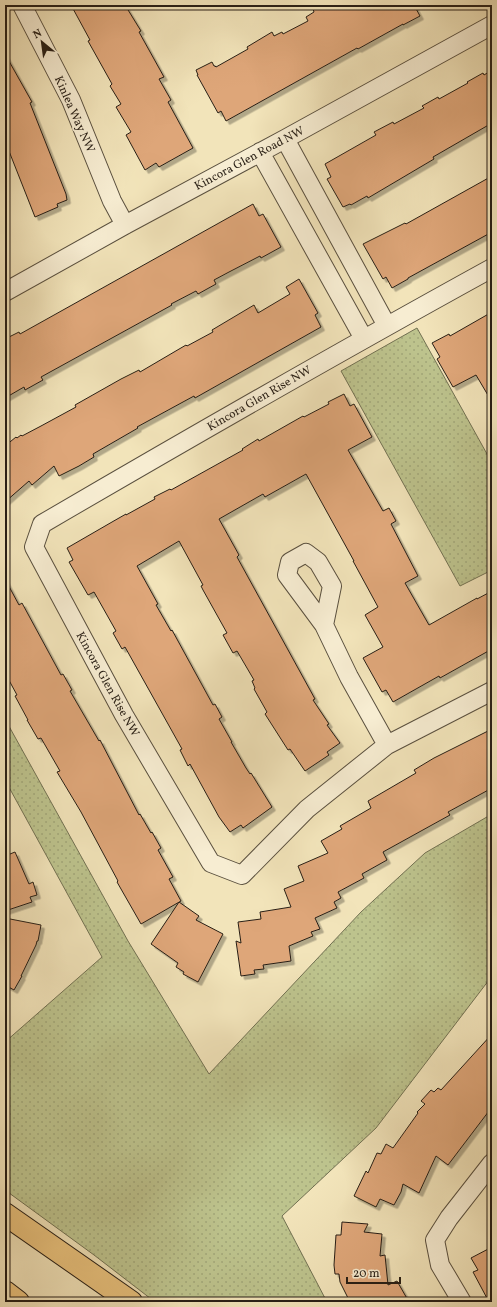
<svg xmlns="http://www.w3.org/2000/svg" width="497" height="1307" font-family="Vollkorn,serif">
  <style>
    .park { fill: url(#park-dots); stroke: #727152 }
    .building { fill: #dea679; stroke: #281f16; filter: url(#shadow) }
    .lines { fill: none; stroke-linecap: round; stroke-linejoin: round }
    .minor-casing { stroke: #5a503f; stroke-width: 20 }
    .major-casing { stroke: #281f16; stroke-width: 24 }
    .minor { stroke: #f7edd2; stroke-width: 18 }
    .major { stroke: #e9c27d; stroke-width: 22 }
    .labels { text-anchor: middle; stroke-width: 3.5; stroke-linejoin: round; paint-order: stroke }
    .street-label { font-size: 12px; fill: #281f16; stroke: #f7edd2 }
  </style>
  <defs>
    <pattern id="park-dots" width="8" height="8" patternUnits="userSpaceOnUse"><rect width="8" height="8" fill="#bdc38d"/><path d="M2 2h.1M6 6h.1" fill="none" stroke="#a2a779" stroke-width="1.8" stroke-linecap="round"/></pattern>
    <filter id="shadow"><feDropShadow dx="3.5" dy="3.5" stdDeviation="0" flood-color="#0004"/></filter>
  </defs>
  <rect width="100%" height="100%" fill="#f2e4ba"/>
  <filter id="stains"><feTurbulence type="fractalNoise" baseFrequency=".005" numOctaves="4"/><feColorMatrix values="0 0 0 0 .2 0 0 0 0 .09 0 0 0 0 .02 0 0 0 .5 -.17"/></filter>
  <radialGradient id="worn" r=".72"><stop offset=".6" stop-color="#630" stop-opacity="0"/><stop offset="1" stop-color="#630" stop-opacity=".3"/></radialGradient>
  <path class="park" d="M 417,328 L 492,463 L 492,570 L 460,586 L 341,371 Z
    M 5,719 L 128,941 L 209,1074 L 361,912 L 425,853 L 492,814 L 492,976 L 376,1128 L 282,1216 L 327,1302 L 155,1302 L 94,1255 L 5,1190 L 5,1042 L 102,957 L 5,780 Z"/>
  <path class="building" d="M 71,5 L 125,5 L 141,31 L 139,32 L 164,77 L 159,79 L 171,100 L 168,102 L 193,148 L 159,167 L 156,163 L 145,170 L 126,135 L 131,132 L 116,107 L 121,104 L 110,86 L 112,84 L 88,41 L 90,40 Z
    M 321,5 L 414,5 L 420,16 L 403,25 L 403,24 L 358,49 L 357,48 L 226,121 L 221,111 L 218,113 L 197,75 L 198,75 L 196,70 L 212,62 L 214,66 L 215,66 L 216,67 L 248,49 L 247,47 L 272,32 L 274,36 L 282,32 L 283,34 L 308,21 L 306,17 L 314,12 L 313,9 Z
    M 5,54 L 32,102 L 30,103 L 66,194 L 67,200 L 57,204 L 58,207 L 35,217 L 5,141 Z
    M 492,70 L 492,123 L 440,153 L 433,157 L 434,159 L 368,198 L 367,196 L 351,205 L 350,204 L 343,207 L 327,179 L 331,177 L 325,164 L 376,135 L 374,132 L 393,122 L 394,124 L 424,108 L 422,106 L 438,97 L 439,99 L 468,83 L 467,82 L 483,73 L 484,75 Z
    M 492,176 L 492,232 L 408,278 L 408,279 L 392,288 L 386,277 L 383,279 L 363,244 L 405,223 L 406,224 Z
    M 253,204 L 259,216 L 263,214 L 281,247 L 261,258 L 260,256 L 229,272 L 214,280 L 216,284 L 198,294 L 196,291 L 171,304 L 172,305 L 41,377 L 43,380 L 25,390 L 24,387 L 5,398 L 5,339 L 19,332 L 20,334 Z
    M 299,279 L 318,313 L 315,315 L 321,327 L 195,398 L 194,396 L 137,427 L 138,428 L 93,454 L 94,457 L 79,466 L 59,476 L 54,466 L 32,485 L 29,481 L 5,502 L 5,446 L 16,437 L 17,438 L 21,435 L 22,436 L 41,426 L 76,407 L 75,405 L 121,379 L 139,370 L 140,372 L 186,345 L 187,346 L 213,332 L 212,330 L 254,305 L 258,313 L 290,294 L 286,287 Z
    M 492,312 L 492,402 L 476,375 L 453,387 L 437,359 L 440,357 L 432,343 L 449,334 L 450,336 Z
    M 344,394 L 350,406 L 354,404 L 372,437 L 348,450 L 383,511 L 389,508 L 396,521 L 391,524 L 418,576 L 405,583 L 429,625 L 477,598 L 477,599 L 492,591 L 492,649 L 440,678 L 439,676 L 393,702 L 386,690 L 382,692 L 363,658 L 383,647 L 365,615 L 378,607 L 353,561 L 354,561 L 306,474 L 265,497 L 263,494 L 219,519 L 239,555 L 237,557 L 315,699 L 313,700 L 329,724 L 327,725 L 340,743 L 327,752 L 329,755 L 305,771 L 290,749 L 288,750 L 265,714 L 267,712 L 254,689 L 255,688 L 252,681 L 254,680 L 237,651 L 233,653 L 223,635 L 227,633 L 203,590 L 201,586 L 203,585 L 179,541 L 137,566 L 158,604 L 156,605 L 171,631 L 172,630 L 213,705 L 215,704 L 222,717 L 219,719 L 232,742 L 231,742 L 246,768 L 250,774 L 251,773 L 272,807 L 243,828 L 241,825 L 230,832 L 219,817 L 190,764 L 188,766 L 180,750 L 182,749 L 125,647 L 122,649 L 113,633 L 116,631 L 94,592 L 88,595 L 69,562 L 73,560 L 67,548 L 112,522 L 126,514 L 126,515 L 155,499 L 154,497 L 170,489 L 171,490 L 243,450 L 242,449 L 258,439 L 259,441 L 303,416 L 304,417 L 329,404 L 328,402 Z
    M 5,579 L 19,605 L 22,603 L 61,675 L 63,674 L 72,690 L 70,691 L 99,741 L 100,740 L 139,815 L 140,814 L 151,833 L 152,832 L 161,848 L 158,850 L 173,877 L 169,879 L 181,901 L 141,924 L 117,882 L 118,881 L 81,812 L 57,772 L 60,771 L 41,738 L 38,739 L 27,720 L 28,720 L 15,696 L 17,695 L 5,673 Z
    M 492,729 L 492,788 L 448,812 L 450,815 L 383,852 L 387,860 L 362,874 L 364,878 L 338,892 L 341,898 L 334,902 L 337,908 L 315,918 L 320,929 L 311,932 L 313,936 L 289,946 L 291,961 L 263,965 L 264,969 L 254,970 L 255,974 L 241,976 L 236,941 L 241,943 L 238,922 L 261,919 L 260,912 L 291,907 L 284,889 L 304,881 L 298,866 L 328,853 L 321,841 L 342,829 L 340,826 L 371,808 L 368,801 L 416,773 L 414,770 L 434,758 Z
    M 15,852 L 29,884 L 33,882 L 37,895 L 30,897 L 32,902 L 5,911 L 5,856 Z
    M 179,902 L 199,916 L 196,920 L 223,934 L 198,982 L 183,974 L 184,972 L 176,967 L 178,963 L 151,944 Z
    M 5,918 L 41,925 L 38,941 L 37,941 L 36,945 L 21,976 L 22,976 L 14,990 L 5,985 Z
    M 492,1034 L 492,1107 L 448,1165 L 436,1156 L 419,1193 L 403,1184 L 401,1192 L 394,1205 L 380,1199 L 376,1207 L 354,1196 L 366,1171 L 368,1173 L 377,1153 L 381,1154 L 386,1144 L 393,1148 L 418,1113 L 417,1112 L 425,1104 L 421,1101 L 431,1090 L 434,1092 L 438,1088 L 441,1090 Z
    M 342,1222 L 368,1224 L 364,1232 L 382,1234 L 380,1256 L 385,1255 L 388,1285 L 397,1281 L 409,1302 L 350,1302 L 340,1282 L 339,1274 L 335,1274 L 334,1265 L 336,1235 L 341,1235 Z
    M 492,1247 L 492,1302 L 489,1302 L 473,1272 L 478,1270 L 471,1258 Z"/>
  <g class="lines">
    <defs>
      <path id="minor" d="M 22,5 L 71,100 L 112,201 L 125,225
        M 285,139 L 387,326
        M 260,152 L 364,339
        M 492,268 C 341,351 191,437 42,524 L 34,547 L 124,715 L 211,863 L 242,875 L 307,809 L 387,745 L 492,691
        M 5,292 L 125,225 L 285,139 L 492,25
        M 324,625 L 332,586 L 318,562 L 306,553 L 290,562 L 287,575 L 324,625 L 349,677 L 387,745
        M 462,1302 L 440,1265 L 435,1240 L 449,1218 L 492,1163"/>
      <path id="major" d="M 5,1214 L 131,1302
        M 5,1292 L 18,1302"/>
    </defs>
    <use href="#minor" class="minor-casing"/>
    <use href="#major" class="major-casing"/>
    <use href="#minor" class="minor"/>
    <use href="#major" class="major"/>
  </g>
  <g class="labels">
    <g class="street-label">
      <text transform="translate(75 114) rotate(66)" y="4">Kinlea Way NW</text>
      <text transform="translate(249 158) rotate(-28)" y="4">Kincora Glen Road NW</text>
      <text transform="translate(259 398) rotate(-30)" y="4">Kincora Glen Rise NW</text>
      <text transform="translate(108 684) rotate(61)" y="4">Kincora Glen Rise NW</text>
    </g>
  </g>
  <rect width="497" height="1307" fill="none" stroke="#f2e4ba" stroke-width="20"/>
  <rect x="6" y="6" width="485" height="1295" fill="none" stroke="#281f16" stroke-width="2"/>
  <rect x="10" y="10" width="477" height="1287" fill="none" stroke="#281f16"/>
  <g transform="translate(42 42) rotate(331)" stroke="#f7edd2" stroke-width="3" paint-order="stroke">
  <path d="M0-3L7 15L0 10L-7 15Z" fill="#281f16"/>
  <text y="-6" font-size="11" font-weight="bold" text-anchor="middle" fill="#281f16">N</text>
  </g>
  <path d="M347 1277v6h53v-6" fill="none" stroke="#281f16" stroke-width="2"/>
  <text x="353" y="1277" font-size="12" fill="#281f16" stroke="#f7edd2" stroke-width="3" paint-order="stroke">20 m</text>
  <rect width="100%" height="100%" filter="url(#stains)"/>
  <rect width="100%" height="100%" fill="url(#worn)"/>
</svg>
